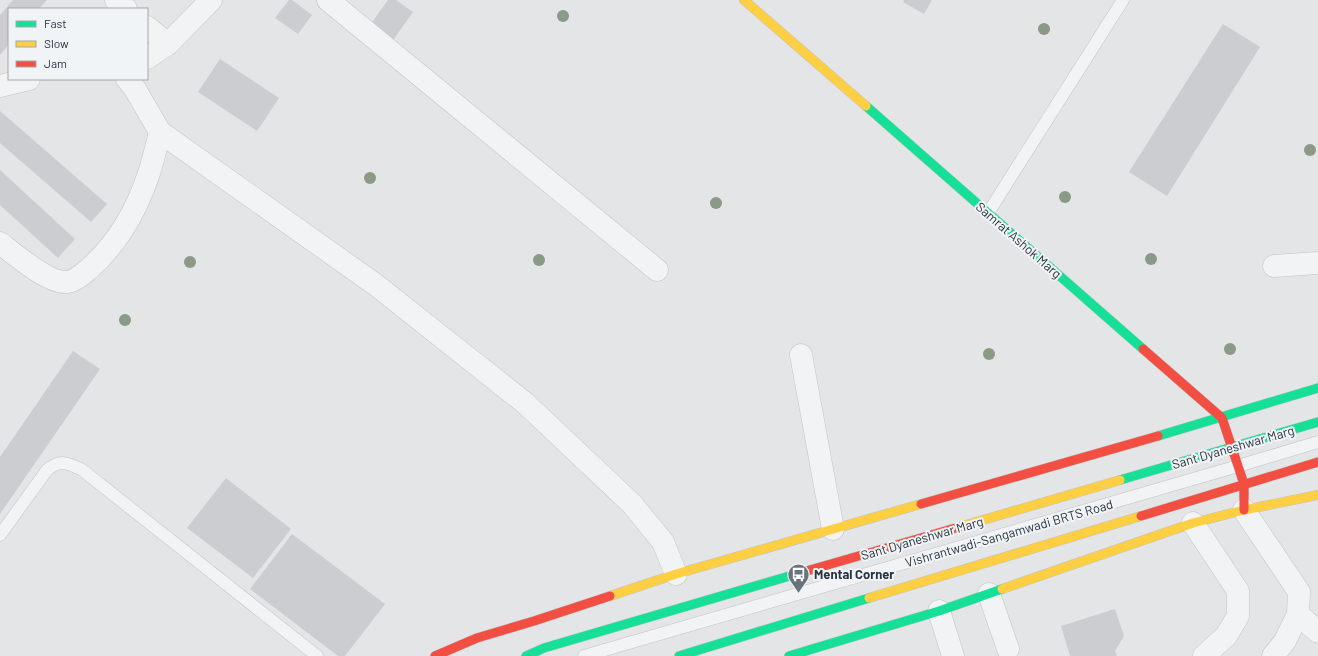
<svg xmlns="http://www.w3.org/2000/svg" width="1318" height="656" font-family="Barlow,sans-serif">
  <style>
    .building { fill: #cbcdd0 }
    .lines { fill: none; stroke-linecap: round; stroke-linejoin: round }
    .lane-casing { stroke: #c1c3c5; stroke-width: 13 }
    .street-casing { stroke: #c1c3c5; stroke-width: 23 }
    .fast-casing { stroke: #c1c3c5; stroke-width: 10 }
    .slow-casing { stroke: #c1c3c5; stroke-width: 10 }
    .jam-casing { stroke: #c1c3c5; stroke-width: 10 }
    .lane { stroke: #f2f3f5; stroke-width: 12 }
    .street { stroke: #f2f3f5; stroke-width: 22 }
    .fast { stroke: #16e098; stroke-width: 9 }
    .slow { stroke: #ffcf43; stroke-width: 9 }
    .jam { stroke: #f24e42; stroke-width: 9 }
    .tree { fill: #8b9987 }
    .labels { text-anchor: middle; stroke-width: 4; stroke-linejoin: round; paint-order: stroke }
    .street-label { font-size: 13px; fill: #2a3540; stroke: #f1f4f7 }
    .poi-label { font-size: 13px; font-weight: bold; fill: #2a3540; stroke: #f1f4f7; text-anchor: start }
  </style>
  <rect width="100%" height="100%" fill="#e3e5e7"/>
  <path class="building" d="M 13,0 L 47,0 L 39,9 L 9,9 L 9,44 L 0,55 L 0,15 Z
    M 289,0 L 292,0 L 312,15 L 298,34 L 275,18 Z
    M 388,0 L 396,0 L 413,12 L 391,43 L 368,28 Z
    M 904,0 L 932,0 L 924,14 L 903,2 Z
    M 1223,24 L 1260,47 L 1167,196 L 1129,172 Z
    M 220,59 L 279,98 L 257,131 L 198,92 Z
    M 0,111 L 107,204 L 91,222 L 0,143 Z
    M 0,170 L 75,239 L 58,258 L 0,205 Z
    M 73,351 L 100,369 L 0,514 L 0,457 Z
    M 226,478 L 291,529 L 253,578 L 187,528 Z
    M 292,534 L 385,604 L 345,656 L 338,656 L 250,589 Z
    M 1115,609 L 1124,636 L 1115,651 L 1117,656 L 1070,656 L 1061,626 Z"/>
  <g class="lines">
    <defs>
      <path id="lane" d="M 988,213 L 1123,0
        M 0,535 L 47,470 C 61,459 65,463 81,469 L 317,656
        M 584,656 L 1238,466 L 1318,442"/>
      <path id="street" d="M 116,0 L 126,9
        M 328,0 L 657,270
        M 147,27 L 168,44
        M 147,58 L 168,44 L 211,0
        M 0,86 L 29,79
        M 160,132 L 376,285 L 525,403 L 632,504 L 663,542 L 676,574
        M 0,243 C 14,254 49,284 67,282 C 76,281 84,273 90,268 C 118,243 136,211 148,176 C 153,162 156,147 160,132 L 135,89 L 127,79
        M 1274,266 L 1318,263
        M 801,355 L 833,529
        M 1244,510 L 1299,592 L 1298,614 L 1285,641 L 1273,656
        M 1193,523 L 1238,591 L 1238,616 L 1226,636 L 1204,656
        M 989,594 L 1008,649
        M 939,611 L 953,656
        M 1298,614 L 1318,632"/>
      <path id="fast" d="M 866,106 L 1143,349
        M 1158,436 L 1318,388
        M 1120,480 L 1318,422
        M 526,656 L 544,648 L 810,570
        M 679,656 L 869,598
        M 789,656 L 939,611 L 1002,589"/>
      <path id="slow" d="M 744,0 L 866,106
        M 959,527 L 1120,480
        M 1002,589 L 1193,523 L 1244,510 L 1318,495
        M 610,596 L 676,574 L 921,504
        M 869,598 L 1141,516"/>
      <path id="jam" d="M 1143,349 L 1222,418 L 1244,484 L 1244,510
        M 921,504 L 1158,436
        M 1141,516 L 1318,462
        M 810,570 L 959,527
        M 435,656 L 477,638 L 534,621 L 610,596"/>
    </defs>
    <use href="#lane" class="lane-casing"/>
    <use href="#street" class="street-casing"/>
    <use href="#fast" class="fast-casing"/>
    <use href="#slow" class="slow-casing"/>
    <use href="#jam" class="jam-casing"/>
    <use href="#lane" class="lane"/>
    <use href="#street" class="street"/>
    <use href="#fast" class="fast"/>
    <use href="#slow" class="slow"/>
    <use href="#jam" class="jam"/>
  </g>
  <g class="tree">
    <circle cx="563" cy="16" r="6"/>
    <circle cx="1044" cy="29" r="6"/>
    <circle cx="1310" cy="150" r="6"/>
    <circle cx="370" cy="178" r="6"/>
    <circle cx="1065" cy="197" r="6"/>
    <circle cx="716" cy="203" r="6"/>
    <circle cx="1151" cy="259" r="6"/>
    <circle cx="539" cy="260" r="6"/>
    <circle cx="190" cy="262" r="6"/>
    <circle cx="125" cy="320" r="6"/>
    <circle cx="1230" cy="349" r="6"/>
    <circle cx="989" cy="354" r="6"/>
  </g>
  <defs>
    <symbol id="bus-pin" viewBox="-11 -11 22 30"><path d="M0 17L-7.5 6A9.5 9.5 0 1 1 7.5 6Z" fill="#6b737a" stroke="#f1f4f7"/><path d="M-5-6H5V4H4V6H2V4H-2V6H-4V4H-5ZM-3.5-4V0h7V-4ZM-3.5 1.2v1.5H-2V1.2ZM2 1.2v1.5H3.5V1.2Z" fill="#fff"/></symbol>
  </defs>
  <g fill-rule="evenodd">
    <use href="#bus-pin" x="786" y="562" width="25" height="34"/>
  </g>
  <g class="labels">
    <g class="street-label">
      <text transform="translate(1019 240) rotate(41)" y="5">Samrat Ashok Marg</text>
      <text transform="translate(1233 447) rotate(-16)" y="5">Sant Dyaneshwar Marg</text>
      <text transform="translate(1009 533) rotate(-16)" y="5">Vishrantwadi-Sangamwadi BRTS Road</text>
      <text transform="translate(922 538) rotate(-16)" y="5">Sant Dyaneshwar Marg</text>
    </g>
    <g class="poi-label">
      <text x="814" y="579">Mental Corner</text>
    </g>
  </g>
  <rect x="8" y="8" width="140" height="72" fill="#f1f4f7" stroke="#a1a8ae"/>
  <rect x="16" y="21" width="20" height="6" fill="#16e098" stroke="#a1a8ae"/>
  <text x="44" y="28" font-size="12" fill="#2a3540">Fast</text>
  <rect x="16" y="41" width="20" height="6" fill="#ffcf43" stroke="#a1a8ae"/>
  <text x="44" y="48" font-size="12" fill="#2a3540">Slow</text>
  <rect x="16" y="61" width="20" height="6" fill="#f24e42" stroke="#a1a8ae"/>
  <text x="44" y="68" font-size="12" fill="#2a3540">Jam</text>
</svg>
